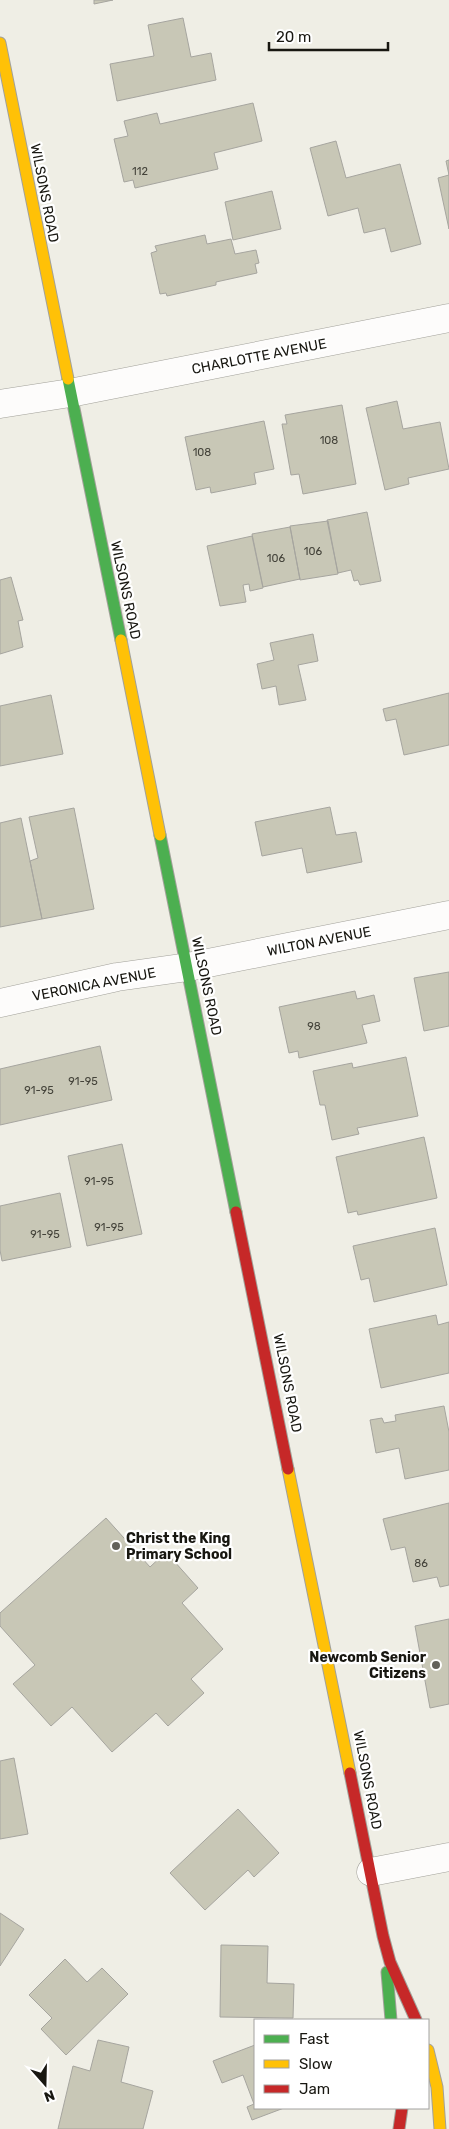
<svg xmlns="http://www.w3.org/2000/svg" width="449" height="2129" font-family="Rubik,sans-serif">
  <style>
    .building { fill: #c8c7b6; stroke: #a6a59f }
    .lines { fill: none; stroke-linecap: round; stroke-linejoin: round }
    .street-casing { stroke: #a2a19a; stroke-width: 29 }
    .fast-casing { stroke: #a2a19a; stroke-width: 13 }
    .slow-casing { stroke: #a2a19a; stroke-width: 13 }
    .jam-casing { stroke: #a2a19a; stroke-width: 13 }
    .street { stroke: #fdfcfb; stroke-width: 28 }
    .fast { stroke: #4caf50; stroke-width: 11 }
    .slow { stroke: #ffc107; stroke-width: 11 }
    .jam { stroke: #c62828; stroke-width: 11 }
    .poi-dot { fill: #63625b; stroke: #fff; stroke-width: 2 }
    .labels { text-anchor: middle; stroke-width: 4.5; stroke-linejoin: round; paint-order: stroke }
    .number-label { font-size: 11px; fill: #44433a }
    .street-label { font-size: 14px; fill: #181711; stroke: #fff }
    .poi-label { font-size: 14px; font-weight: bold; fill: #181711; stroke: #fff; text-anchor: start }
  </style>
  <rect width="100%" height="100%" fill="#efeee5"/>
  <path class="building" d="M 94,0 L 113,0 L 94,4 Z
    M 183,18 L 191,57 L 211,53 L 216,80 L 117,101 L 110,64 L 154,56 L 148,25 Z
    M 253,103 L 262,141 L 214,153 L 218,169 L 135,188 L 133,180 L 124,182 L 114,139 L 128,136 L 124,121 L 157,113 L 160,124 Z
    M 336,141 L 346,178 L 400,164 L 421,244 L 391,252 L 385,228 L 364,233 L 358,208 L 328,216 L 310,148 Z
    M 449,160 L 449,229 L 438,178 L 449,175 L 446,161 Z
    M 272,191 L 281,229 L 233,240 L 225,202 Z
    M 205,235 L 207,244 L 231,239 L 235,254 L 256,250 L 259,263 L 255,264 L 257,273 L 216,282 L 216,285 L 167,296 L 166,293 L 160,294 L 151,253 L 157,251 L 155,246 Z
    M 397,401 L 403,429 L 440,422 L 449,469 L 408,478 L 409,484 L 385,490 L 366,408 Z
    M 342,405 L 356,484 L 303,494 L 299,474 L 291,475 L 282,424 L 287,424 L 285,415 Z
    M 264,421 L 274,469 L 254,473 L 256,484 L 211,493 L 210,487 L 196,490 L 185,437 Z
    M 367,512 L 381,581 L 360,585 L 358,580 L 354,581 L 351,570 L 338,573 L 327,520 Z
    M 328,521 L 338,574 L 300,580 L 290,526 Z
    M 290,527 L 300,579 L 263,587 L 252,534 Z
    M 252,536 L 263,588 L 250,591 L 249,584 L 243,585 L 246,602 L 220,606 L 207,546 Z
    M 11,577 L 23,620 L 18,621 L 23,647 L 0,654 L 0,580 Z
    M 313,634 L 318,661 L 298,665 L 306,700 L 279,705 L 276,686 L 262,689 L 257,664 L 274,660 L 270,643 Z
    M 449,693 L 449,745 L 404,755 L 396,719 L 386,721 L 383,709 Z
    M 51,695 L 63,754 L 0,766 L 0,706 Z
    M 330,807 L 336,835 L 356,832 L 362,862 L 307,873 L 302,848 L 262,856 L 255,822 Z
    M 74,808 L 94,909 L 42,919 L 30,861 L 38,858 L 29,817 Z
    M 21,818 L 42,919 L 0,927 L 0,823 Z
    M 449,972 L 449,1026 L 424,1031 L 414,978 Z
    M 355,991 L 357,999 L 374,995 L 380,1021 L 362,1025 L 367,1043 L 299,1058 L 298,1051 L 289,1053 L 279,1007 Z
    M 100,1046 L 112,1100 L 0,1125 L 0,1069 Z
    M 406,1057 L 418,1116 L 357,1128 L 359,1134 L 332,1140 L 325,1105 L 320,1105 L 313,1071 L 352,1063 L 353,1068 Z
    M 424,1137 L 437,1198 L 358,1215 L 357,1211 L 348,1213 L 336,1157 Z
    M 122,1144 L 142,1234 L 87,1246 L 68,1156 Z
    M 60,1193 L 71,1247 L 2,1261 L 0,1250 L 0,1206 Z
    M 435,1228 L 447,1285 L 374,1302 L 369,1278 L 361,1280 L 353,1246 Z
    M 436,1315 L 438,1325 L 449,1322 L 449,1373 L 381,1388 L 369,1329 Z
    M 444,1406 L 449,1432 L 449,1470 L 405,1479 L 399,1448 L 376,1453 L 370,1420 L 382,1418 L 384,1423 L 396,1421 L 395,1415 Z
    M 449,1503 L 449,1585 L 440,1587 L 437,1577 L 413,1582 L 405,1547 L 391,1550 L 383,1519 Z
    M 106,1518 L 150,1567 L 166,1552 L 198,1588 L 182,1603 L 223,1649 L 191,1679 L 204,1693 L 168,1726 L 156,1713 L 112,1752 L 72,1707 L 51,1726 L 13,1684 L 35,1665 L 0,1626 L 0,1613 Z
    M 449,1619 L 449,1704 L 430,1708 L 415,1626 Z
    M 14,1758 L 28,1834 L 0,1839 L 0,1761 Z
    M 238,1809 L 279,1853 L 254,1877 L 248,1870 L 205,1910 L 170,1873 Z
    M 0,1913 L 24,1929 L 0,1966 Z
    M 221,1945 L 268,1946 L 267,1983 L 294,1984 L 293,2018 L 220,2017 Z
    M 65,1959 L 87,1982 L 102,1968 L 128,1994 L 66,2055 L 41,2029 L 52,2018 L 29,1995 Z
    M 98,2040 L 129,2047 L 121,2082 L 153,2091 L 143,2129 L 58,2129 L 73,2066 L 90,2071 Z
    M 255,2045 L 255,2108 L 284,2108 L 252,2120 L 247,2107 L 254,2104 L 243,2075 L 222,2083 L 213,2061 Z"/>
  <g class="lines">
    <defs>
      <path id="street" d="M 0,404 L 70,393 L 449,318
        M 0,1003 L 117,977 L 188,967 L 449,915
        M 371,1872 L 449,1857"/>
      <path id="fast" d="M 68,379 L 121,640
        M 160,835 L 236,1212
        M 387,1972 L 391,2020"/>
      <path id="slow" d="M 0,43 L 68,379
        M 121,640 L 160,835
        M 288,1469 L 350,1773
        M 428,2050 L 437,2087 L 440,2129"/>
      <path id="jam" d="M 236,1212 L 288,1469
        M 350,1773 L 383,1936 L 390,1962 L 416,2020
        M 399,2129 L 402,2108"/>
    </defs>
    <use href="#street" class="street-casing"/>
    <use href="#fast" class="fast-casing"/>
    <use href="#slow" class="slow-casing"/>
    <use href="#jam" class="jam-casing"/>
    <use href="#street" class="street"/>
    <use href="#fast" class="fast"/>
    <use href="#slow" class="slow"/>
    <use href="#jam" class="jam"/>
  </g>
  <g class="poi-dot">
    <circle cx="116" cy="1546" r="5"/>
    <circle cx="436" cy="1665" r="5"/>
  </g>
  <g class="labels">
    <g class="number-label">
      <text x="140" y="175">112</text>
      <text x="329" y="444">108</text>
      <text x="202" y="456">108</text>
      <text x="313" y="555">106</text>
      <text x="276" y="562">106</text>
      <text x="314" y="1030">98</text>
      <text x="83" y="1085">91-95</text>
      <text x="39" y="1094">91-95</text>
      <text x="99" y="1185">91-95</text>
      <text x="109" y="1231">91-95</text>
      <text x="45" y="1238">91-95</text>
      <text x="421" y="1567">86</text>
    </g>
    <g class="street-label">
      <text transform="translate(45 193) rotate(79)" y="5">WILSONS ROAD</text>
      <text transform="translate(259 356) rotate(-11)" y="5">CHARLOTTE AVENUE</text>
      <text transform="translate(126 590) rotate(78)" y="5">WILSONS ROAD</text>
      <text transform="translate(319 941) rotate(-11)" y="5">WILTON AVENUE</text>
      <text transform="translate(94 984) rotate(-11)" y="5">VERONICA AVENUE</text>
      <text transform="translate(207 986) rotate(78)" y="5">WILSONS ROAD</text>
      <text transform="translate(288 1383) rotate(79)" y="5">WILSONS ROAD</text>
      <text transform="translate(368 1780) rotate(79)" y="5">WILSONS ROAD</text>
    </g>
    <g class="poi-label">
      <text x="126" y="1543">Christ the King<tspan x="126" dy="16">Primary School</tspan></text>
      <text x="426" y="1662" text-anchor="end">Newcomb Senior<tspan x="426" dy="16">Citizens</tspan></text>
    </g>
  </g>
  <rect x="254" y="2019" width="175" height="90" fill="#ffffff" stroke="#a3a2a0"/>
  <rect x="264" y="2035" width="25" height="8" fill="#4caf50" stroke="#a3a2a0"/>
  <text x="299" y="2044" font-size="15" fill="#181711">Fast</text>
  <rect x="264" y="2060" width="25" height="8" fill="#ffc107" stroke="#a3a2a0"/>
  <text x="299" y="2069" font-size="15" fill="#181711">Slow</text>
  <rect x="264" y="2085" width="25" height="8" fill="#c62828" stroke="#a3a2a0"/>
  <text x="299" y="2094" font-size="15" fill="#181711">Jam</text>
  <g transform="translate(45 2084) rotate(160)" stroke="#ffffff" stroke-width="4" paint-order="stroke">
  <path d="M0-4L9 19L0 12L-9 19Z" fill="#181711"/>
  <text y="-8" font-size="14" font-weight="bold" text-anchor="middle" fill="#181711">N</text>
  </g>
  <path d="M269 42v8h119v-8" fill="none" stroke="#181711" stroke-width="2.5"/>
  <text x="276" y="42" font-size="15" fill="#181711" stroke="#ffffff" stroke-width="4" paint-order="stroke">20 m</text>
</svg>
